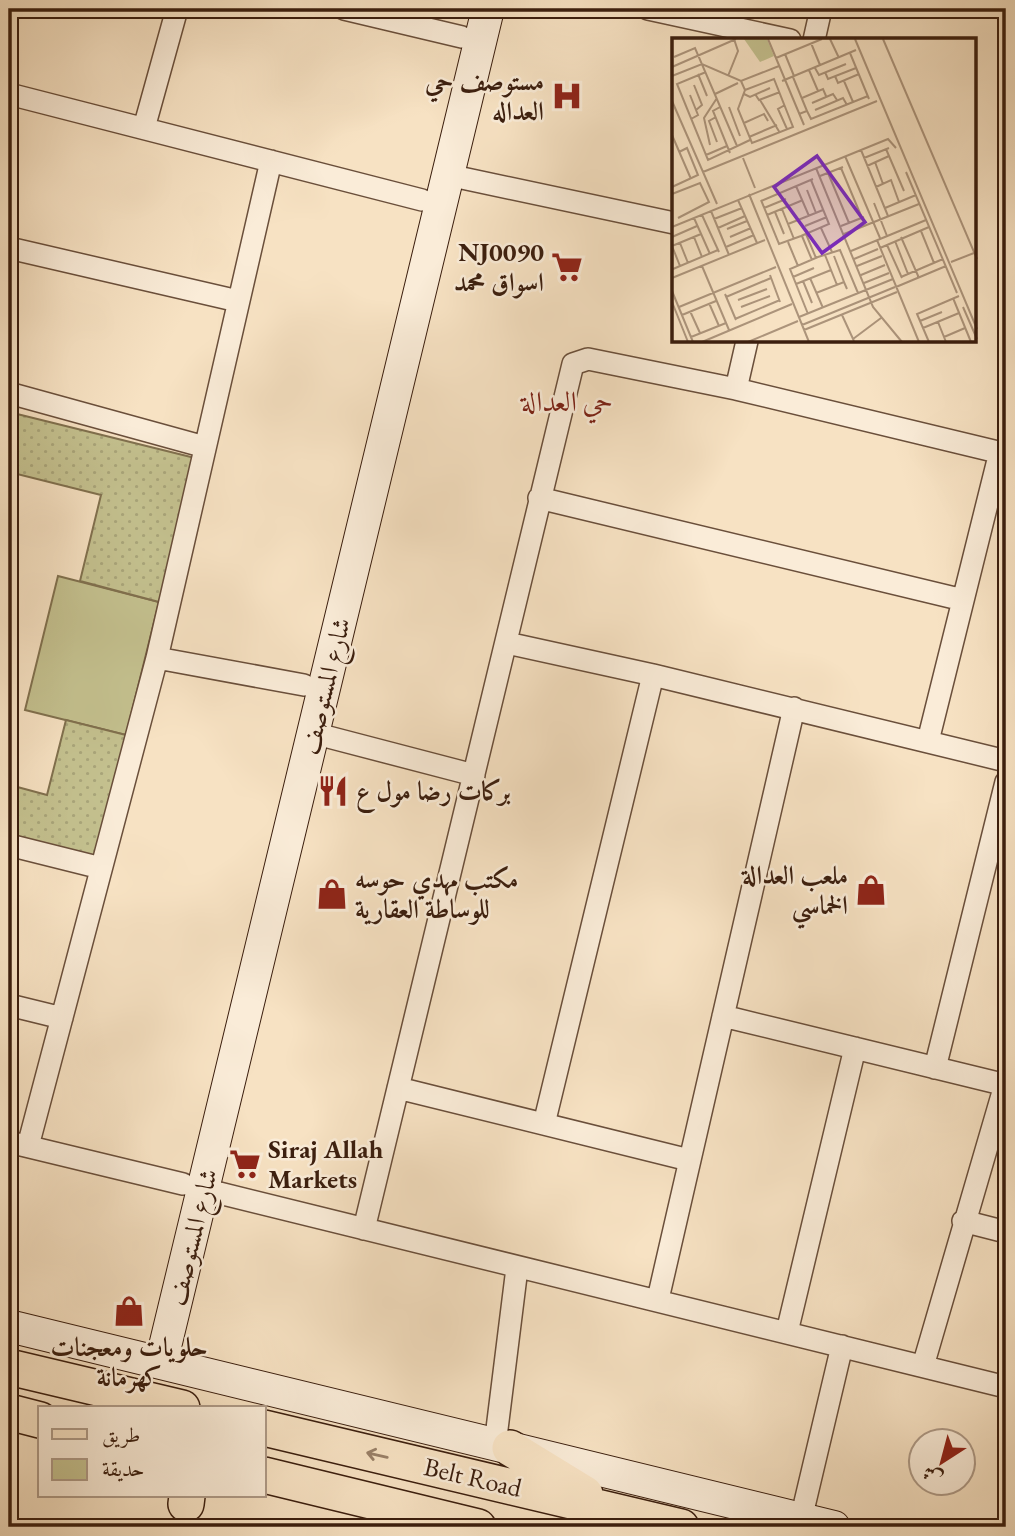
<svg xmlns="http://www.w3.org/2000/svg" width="1015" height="1536" font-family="'EB Garamond',Amiri,serif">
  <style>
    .park { fill: #c4c18f; stroke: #80704e; stroke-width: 2 }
    .garden { fill: url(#garden-dots); stroke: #80704e; stroke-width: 2 }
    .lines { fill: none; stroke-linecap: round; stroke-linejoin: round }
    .street-casing { stroke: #6a4f3b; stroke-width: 24 }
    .secondary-casing { stroke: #3b1e0e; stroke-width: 34 }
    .primary-casing { stroke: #3b1e0e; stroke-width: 38 }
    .street { stroke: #faecd8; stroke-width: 21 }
    .secondary { stroke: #faecd8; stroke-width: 32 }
    .primary { stroke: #f7e2c3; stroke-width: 35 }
    .oneway { stroke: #998068 }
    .labels { text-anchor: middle; stroke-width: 5; stroke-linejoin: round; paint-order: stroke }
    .poi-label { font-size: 26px; font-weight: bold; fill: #3b1e0e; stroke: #faecd8; text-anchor: end }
    .street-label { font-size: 26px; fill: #3b1e0e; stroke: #faecd8 }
    .neighbourhood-label { font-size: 28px; fill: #7a1f14; stroke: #faecd8 }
    .inset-road { fill: none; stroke: #ac947b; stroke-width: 2 }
    .view { fill: #7b2cbf; fill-opacity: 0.15; stroke: #7b2cbf; stroke-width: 3.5 }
    .inset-edge { fill: none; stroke: #3b1e0e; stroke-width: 3.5 }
  </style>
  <defs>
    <pattern id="garden-dots" width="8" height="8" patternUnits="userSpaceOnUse" patternTransform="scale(1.75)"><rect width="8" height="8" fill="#c4c18f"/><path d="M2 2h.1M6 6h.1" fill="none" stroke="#a9a57a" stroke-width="1.8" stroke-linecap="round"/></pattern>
  </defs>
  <rect width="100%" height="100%" fill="#f7e2c3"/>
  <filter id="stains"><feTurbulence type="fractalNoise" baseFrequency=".00286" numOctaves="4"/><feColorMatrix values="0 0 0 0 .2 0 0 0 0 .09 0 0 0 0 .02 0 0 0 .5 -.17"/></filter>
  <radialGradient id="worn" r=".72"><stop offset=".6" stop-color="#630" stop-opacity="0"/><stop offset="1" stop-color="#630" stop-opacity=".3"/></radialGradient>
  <path class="park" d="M 58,576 L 159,602 L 126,735 L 25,710 Z"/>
  <path class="garden" d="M 9,412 L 195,458 L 159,602 L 80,581 L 101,495 L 9,472 Z
    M 66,720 L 126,735 L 95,857 L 9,835 L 9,766 L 14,767 L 10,785 L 47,795 Z"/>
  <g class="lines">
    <defs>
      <path id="street" d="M 344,9 L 462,37
        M 648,9 L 790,40
        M 814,40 L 821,9
        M 9,94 L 422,200
        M 144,128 L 177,9
        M 448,175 L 674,223
        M 9,248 L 238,301
        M 736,389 L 747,341
        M 9,393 L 205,447
        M 539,498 L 963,600
        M 507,643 L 653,675 L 1006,761
        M 157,658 L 304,685
        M 313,733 L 474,775
        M 928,741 L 1000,452
        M 9,845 L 101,868
        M 9,1005 L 62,1018
        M 723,1016 L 1006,1085
        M 935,1068 L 1006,782
        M 398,1088 L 689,1160
        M 544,1124 L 653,675
        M 9,1142 L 183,1184
        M 28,1146 L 157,658 L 271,161
        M 203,1189 L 1006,1387
        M 963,1221 L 1006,1232
        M 364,1229 L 573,364 L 588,359 L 736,389 L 1006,454
        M 658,1299 L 794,708
        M 787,1332 L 855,1048
        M 923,1366 L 1005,1085
        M 495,1445 L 517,1268
        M 801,1519 L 842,1346"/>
      <path id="secondary" d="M 9,1326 L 834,1527
        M 161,1363 L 488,9"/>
      <path id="primary" d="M 9,1367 L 182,1408
        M 9,1412 L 40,1420
        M 264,1428 L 681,1527
        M 510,1448 L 585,1494
        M 264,1475 L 478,1527
        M 186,1504 L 187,1496"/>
    </defs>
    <use href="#street" class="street-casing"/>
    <use href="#secondary" class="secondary-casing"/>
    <use href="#primary" class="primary-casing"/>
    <use href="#street" class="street"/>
    <use href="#secondary" class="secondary"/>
    <use href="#primary" class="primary"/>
  </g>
  <defs><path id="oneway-shaft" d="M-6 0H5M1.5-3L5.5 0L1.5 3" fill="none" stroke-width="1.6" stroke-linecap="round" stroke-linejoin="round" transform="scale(1.75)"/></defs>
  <use class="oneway" href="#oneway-shaft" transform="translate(377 1455) rotate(-167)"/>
  <defs>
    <symbol id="hospital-bare" viewBox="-9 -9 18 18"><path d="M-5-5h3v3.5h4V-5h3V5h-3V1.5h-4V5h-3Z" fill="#8f2418" stroke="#faecd8" stroke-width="2.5" paint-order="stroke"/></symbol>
    <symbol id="supermarket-bare" viewBox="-9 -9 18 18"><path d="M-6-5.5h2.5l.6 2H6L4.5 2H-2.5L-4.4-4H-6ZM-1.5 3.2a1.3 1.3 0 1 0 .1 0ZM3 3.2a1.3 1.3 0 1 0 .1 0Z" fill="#8f2418" stroke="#faecd8" stroke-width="2.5" paint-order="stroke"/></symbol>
    <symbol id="restaurant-bare" viewBox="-9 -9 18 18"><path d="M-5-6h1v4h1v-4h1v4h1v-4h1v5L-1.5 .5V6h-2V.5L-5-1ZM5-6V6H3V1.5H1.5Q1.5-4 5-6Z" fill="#8f2418" stroke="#faecd8" stroke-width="2.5" paint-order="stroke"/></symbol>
    <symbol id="shop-bare" viewBox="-9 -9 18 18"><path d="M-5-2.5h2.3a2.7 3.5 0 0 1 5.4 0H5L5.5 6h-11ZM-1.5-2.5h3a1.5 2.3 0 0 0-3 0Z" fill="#8f2418" stroke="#faecd8" stroke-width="2.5" paint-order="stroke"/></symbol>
  </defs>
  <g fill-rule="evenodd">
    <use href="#hospital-bare" x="545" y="74" width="44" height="44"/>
    <use href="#supermarket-bare" x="545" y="245" width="44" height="44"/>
    <use href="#restaurant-bare" x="311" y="769" width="44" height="44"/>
    <use href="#shop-bare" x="849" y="868" width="44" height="44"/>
    <use href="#shop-bare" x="310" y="872" width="44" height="44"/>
    <use href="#supermarket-bare" x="223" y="1142" width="44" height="44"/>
    <use href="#shop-bare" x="107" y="1289" width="44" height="44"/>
  </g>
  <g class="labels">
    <g class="poi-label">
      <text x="544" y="90">مستوصف حي<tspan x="544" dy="30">العداله</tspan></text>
      <text x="544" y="261">NJ0090<tspan x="544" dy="30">اسواق محمد</tspan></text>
      <text x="356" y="800" text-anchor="start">برکات رضا مول ع</text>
      <text x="848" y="884">ملعب العدالة<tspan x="848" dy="30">الخماسي</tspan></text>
      <text x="355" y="888" text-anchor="start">مكتب مهدي حوسه<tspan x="355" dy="30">للوساطة العقارية</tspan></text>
      <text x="268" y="1158" text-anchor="start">Siraj Allah<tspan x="268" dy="30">Markets</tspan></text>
      <text x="129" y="1356" text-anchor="middle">حلويات ومعجنات<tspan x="129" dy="30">كهرمانة</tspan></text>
    </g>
    <g class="street-label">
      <text transform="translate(325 686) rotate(-76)" y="9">شارع المستوصف</text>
      <text transform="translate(192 1237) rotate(-76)" y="9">شارع المستوصف</text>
      <text transform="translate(473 1477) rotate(13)" y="9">Belt Road</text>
    </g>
    <g class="neighbourhood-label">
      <text x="567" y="411">حي العدالة</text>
    </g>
  </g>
  <g transform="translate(672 38)">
    <rect width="304" height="304" fill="#f7e2c3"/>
    <path d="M 72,1 L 95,1 L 102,18 L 88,24 Z" fill="#c4c18f"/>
    <path class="inset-road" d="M 96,1 L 132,87M 158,1 L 167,20M 183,1 L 305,291M 211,1 L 305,221M 139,5 L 148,27M 178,15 L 197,61M 113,16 L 122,38M 2,19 L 23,10 L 65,108M 104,20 L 150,1M 0,29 L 64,1M 143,30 L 147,37 L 174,26M 137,32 L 146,53M 34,34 L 5,46 L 36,122 L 78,102M 153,34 L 156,41 L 184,30M 26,36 L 35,58M 0,38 L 30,26 L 69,43 L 107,28M 56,38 L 66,13 L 62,1M 163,38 L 166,45 L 187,36M 121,39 L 135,73 L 127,76M 69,43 L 73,52 L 66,71 L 80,105 L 121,89 L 102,41 L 73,52M 110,43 L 184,12M 172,43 L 181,64M 22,47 L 30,67 L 24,72M 43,56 L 66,45M 72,56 L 78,59 L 98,50M 83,56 L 87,62 L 108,54M 18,57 L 26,77 L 19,81M 130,60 L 151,51 L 154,58M 88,62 L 108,95M 0,63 L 45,166M 140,65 L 161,56 L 165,62M 113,67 L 106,71 L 115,91M 48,69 L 41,73 L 58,115M 57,69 L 68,98M 143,72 L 171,60 L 175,67M 135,73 L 139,81 L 196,58M 44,79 L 37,83 L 45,104M 72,85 L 92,76 L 96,83M 0,97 L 19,141M 77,99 L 105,87M 38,107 L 32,80 L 45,60M 214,111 L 232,153M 189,112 L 216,178M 34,117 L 55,108M 173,118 L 208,200M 71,120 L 83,150M 192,120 L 217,110M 203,124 L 211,146M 195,128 L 217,118M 144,130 L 201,269 L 230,304M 169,130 L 190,180M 31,134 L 205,63M 234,134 L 285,255M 156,135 L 177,185M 148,138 L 171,129M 124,148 L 137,178M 0,149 L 26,137 L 15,110 L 7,114M 204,149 L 219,142 L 227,164M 135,152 L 144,175M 0,156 L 28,145 L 37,164 L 6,180M 77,156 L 137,304M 66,162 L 85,205M 89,162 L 107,206 L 129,198 L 157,186 L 139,142M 89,163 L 141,141M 202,165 L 215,198M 92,170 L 114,161M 213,170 L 244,157M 110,171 L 122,201M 39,173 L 57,217M 103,174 L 112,196M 30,177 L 47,214M 95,177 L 131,162M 22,180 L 38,216M 42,181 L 70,170M 116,186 L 151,172M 133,188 L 155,179M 169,188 L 192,179M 0,189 L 216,101 L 224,110M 46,190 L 73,178M 149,190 L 160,214M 55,191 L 75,183M 249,193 L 262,225M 134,196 L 144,220M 172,196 L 247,166M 130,198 L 140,222M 0,199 L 25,188M 22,199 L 30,219M 58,199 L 79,190M 229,199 L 247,240M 205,202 L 247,304M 223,203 L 236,236M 116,204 L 126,228M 8,205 L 16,225M 215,207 L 230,240M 0,208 L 29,196M 0,208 L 8,228M 54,209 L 82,197M 208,210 L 257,189M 179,213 L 254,182M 153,217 L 165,247M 162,218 L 172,244M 182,221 L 206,211M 279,224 L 302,215M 30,228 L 57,292M 185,228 L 210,218M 1,231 L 46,212M 98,237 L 108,264M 189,237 L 213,227M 121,239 L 142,230M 229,239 L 271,221M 0,240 L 93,202M 138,240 L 151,270M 131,243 L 140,265M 192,245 L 217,235M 124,246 L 159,232M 224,249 L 274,228M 0,253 L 21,304M 144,255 L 172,244 L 175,251M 53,256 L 64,282M 54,259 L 99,240M 281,260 L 299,304M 66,262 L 95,251M 0,264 L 16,304M 37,265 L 47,288M 7,269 L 104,229M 69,269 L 98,258M 291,269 L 305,301M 18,273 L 28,295M 136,276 L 118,231 L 146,219 L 168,212 L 186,255M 10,277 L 44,263M 170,277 L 182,303M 127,279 L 221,241M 63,281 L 108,262M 248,283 L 270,274M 266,284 L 274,304M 130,287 L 223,249M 251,290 L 287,275M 132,292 L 225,254M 19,299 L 54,285M 272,299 L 293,290M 181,301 L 209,280M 30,304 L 120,266M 76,304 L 126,283M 257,304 L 245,276 L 287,258"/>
    <path class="view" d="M 145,118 L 193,184 L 150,215 L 102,149 Z"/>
    <rect width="304" height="304" class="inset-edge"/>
  </g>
  <rect width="1015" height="1536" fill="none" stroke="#f7e2c3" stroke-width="35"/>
  <rect x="10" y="10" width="994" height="1515" fill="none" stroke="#3b1e0e" stroke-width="3.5"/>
  <rect x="18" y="18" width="980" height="1501" fill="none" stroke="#3b1e0e" stroke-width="2"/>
  <rect x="38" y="1406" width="228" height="91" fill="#faecd8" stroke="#ae9a87" stroke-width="2"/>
  <rect x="52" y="1429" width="35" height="10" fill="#f7e2c3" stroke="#ae9a87" stroke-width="2"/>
  <text x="102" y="1442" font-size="21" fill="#3b1e0e">طريق</text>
  <rect x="52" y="1459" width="35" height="21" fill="#c4c18f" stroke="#ae9a87" stroke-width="2"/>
  <text x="102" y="1476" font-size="21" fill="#3b1e0e">حديقة</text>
  <g transform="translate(942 1462) rotate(216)"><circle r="33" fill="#faecd8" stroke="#ae9a87" stroke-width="2"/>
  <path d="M0-5L12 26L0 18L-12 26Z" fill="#8f2418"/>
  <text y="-10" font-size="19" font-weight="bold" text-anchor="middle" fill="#3b1e0e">ش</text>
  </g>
  <rect width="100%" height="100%" filter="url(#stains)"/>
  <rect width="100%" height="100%" fill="url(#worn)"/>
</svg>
